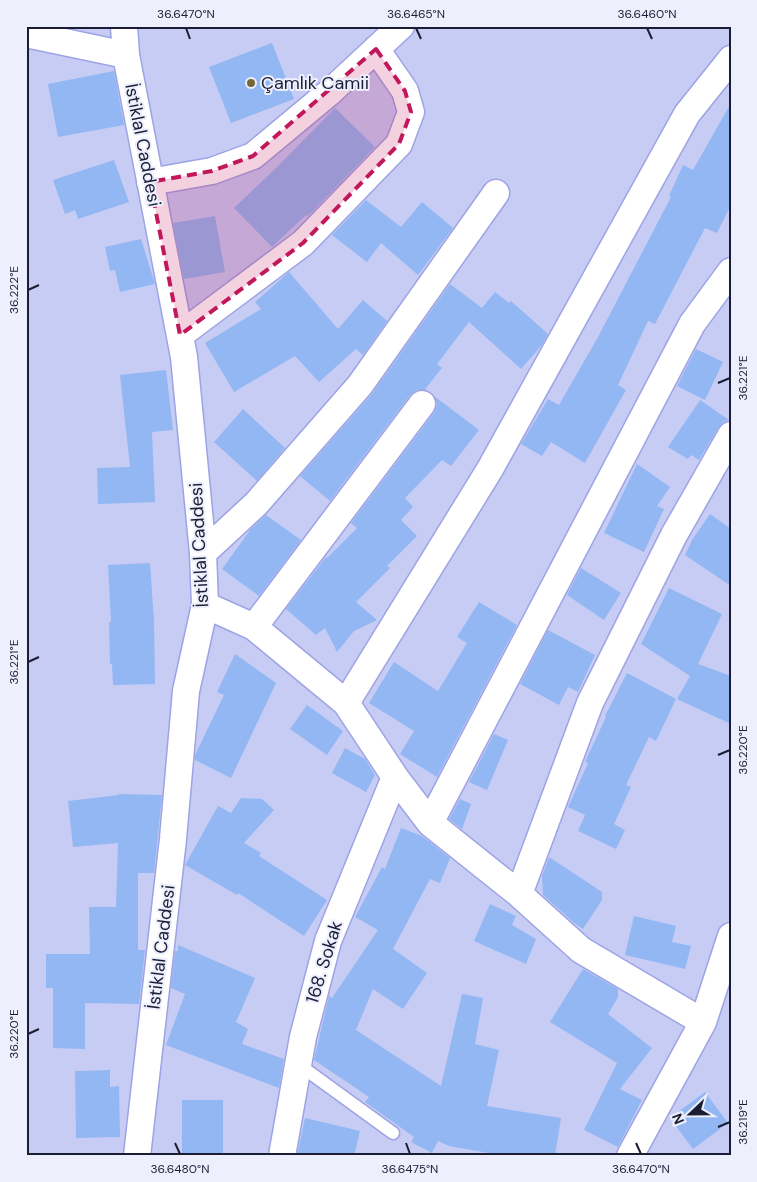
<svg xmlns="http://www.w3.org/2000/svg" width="757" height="1182" font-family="'DM Sans',sans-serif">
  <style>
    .building { fill: #92b7f2 }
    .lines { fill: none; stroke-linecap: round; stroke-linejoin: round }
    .lane-casing { stroke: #9da3e4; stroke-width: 15 }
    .street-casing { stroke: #9da3e4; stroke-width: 29 }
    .lane { stroke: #fff; stroke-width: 12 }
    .street { stroke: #fff; stroke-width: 26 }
    .marked { fill: #c2185b; fill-opacity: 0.2; stroke: #c2185b; stroke-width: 4; stroke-dasharray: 10 6; stroke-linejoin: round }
    .ticks { fill: none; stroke: #1b1d35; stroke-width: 2 }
    .poi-dot { fill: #716835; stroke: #edeffd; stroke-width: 2 }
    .labels { text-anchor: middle; stroke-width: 4; stroke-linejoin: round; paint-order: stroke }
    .poi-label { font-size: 18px; fill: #1b1d35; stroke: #edeffd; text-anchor: start }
    .street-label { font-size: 18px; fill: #1b1d35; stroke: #edeffd }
    .neatline { fill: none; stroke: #1b1d35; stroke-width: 2 }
    .ticks-label { font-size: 12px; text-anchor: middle; fill: #1b1d35 }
  </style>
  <rect width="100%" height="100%" fill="#c7ccf5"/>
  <path class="building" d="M 272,43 L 294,99 L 231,123 L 209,67 Z
    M 114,71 L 124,125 L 58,137 L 48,84 Z
    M 731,103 L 731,205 L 717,233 L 705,228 L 655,324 L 648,321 L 618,385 L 626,390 L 585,463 L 551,442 L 542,456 L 521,444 L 548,399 L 559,405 L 598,337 L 671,197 L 669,196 L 683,165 L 693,170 Z
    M 335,108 L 375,147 L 308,216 L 306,215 L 272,247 L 234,208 L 278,166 Z
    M 114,160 L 129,202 L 78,219 L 75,210 L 65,214 L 53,180 Z
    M 366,200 L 401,227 L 422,202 L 453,228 L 418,275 L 381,243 L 367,262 L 332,235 Z
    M 215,216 L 225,272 L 184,279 L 173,223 Z
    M 141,239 L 155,284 L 120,292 L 115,270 L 110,271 L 105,247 Z
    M 289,272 L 338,329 L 363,300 L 387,321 L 363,355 L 356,349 L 319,382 L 295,356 L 234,392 L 205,343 L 261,309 L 255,302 Z
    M 450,284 L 482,308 L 495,292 L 509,303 L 511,301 L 548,334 L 542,345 L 521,369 L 469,322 L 437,364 L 442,368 L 425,389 L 427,390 L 417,390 L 410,395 L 330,501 L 300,476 L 372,394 Z
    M 696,349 L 723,362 L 705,400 L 677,386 Z
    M 166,370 L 173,430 L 152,432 L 155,502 L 98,504 L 97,468 L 130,467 L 120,375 Z
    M 434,396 L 479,430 L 451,466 L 442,460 L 405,498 L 413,507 L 401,520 L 417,536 L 387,566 L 390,568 L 356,602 L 377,620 L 354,631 L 337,652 L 325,628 L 316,635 L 286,609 L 326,557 L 327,558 L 357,528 L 351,523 L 434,413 L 437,405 Z
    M 700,400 L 729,420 L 723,422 L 718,428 L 699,460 L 691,455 L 688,459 L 668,447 Z
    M 243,409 L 285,448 L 257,481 L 214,442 Z
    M 637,464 L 670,487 L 657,506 L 664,509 L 644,552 L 604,533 Z
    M 710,514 L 731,529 L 731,586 L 685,555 L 692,540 Z
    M 266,515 L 301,540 L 259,596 L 222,569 L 251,529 Z
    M 150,563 L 154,621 L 155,684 L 113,685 L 112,664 L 110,664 L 109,622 L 111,622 L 108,565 Z
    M 581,568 L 621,593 L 604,620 L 567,595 Z
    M 669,588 L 722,614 L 698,664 L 731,676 L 731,724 L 677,699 L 690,676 L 641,644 Z
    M 479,602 L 517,625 L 437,777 L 400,754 L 414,731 L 369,703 L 394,662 L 438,691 L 467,643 L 457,637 Z
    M 548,630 L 595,655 L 578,692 L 568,687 L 559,705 L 520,684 Z
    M 235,654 L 276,683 L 231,778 L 195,760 L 195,755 L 224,695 L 217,692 Z
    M 627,673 L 676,699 L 656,741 L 649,737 L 626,785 L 631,787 L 614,824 L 625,830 L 616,849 L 578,831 L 585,815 L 568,807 L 588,763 L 585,762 L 606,717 L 605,716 Z
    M 307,705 L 343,731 L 327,755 L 290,729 Z
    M 494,734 L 508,740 L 487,790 L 469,782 Z
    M 345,748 L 365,759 L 375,775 L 366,792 L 332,773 Z
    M 119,794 L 162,795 L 154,873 L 138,873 L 138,950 L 145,950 L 139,1004 L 85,1003 L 85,1049 L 53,1048 L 53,988 L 46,988 L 46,954 L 90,954 L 89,907 L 116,907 L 118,843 L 73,847 L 68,801 L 119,795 Z
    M 241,798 L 262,799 L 274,810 L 244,843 L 261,853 L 259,856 L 327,900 L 304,936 L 238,893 L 237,895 L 185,865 L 218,806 L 231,813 Z
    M 460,799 L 471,804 L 462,829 L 449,819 Z
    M 401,828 L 422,836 L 450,858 L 440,883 L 430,879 L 393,949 L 427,973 L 403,1009 L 373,989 L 356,1030 L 441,1086 L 462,994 L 483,998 L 475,1044 L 499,1050 L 487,1106 L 561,1118 L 555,1156 L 506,1156 L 449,1146 L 438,1141 L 432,1153 L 411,1142 L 414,1137 L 365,1102 L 369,1097 L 314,1060 L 329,996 L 332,998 L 378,930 L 355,917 L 382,867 L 385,869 Z
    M 549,857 L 602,892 L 602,900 L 583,929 L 573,922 L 543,895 L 542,876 Z
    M 490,904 L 516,916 L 512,925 L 536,939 L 526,964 L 474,941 Z
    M 634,916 L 676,926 L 672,942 L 691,946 L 685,969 L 625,955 Z
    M 178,945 L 255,978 L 236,1022 L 248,1029 L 242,1044 L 284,1059 L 279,1088 L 166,1045 L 185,994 L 171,988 L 175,951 L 178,951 Z
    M 583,969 L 618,989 L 618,997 L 608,1014 L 652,1048 L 620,1089 L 642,1100 L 618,1147 L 584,1130 L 617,1063 L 550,1022 Z
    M 110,1070 L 110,1087 L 119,1086 L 120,1137 L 76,1138 L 75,1071 Z
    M 705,1092 L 728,1123 L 693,1149 L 670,1118 Z
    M 182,1100 L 223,1100 L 223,1156 L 182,1156 Z
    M 305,1118 L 360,1131 L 354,1156 L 297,1156 Z"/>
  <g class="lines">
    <defs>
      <path id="lane" d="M 298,1064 L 393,1133"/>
      <path id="street" d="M 124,26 L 126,55 L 184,357 L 203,553 L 205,605 L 186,691 L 173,839 L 137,1156
        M 26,34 L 126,55
        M 150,182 L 212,171 L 253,156 L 330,92 L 401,26
        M 180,335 L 303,243 L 399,144 L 411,112 L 405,91 L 376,49
        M 203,553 L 256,504 L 360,385 L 496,193
        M 205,605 L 254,627 L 346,703 L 395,777 L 430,823 L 519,894 L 581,950 L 703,1022
        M 254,627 L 422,404
        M 346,703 L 490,469 L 687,114 L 731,59
        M 430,823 L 692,324 L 731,271
        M 519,894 L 590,703 L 674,535 L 731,435
        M 282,1156 L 303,1037 L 328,941 L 395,777
        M 630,1156 L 703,1022 L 731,936"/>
    </defs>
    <use href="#lane" class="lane-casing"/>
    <use href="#street" class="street-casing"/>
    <use href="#lane" class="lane"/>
    <use href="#street" class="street"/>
  </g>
  <path class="marked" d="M 376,49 L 405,91 L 411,112 L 399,144 L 303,243 L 180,335 L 150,182 L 212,171 L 253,156 Z"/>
  <path class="ticks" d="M 186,28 L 190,39M 416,28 L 421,39M 647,28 L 652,39M 28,290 L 39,285M 718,383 L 730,378M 28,662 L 39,657M 718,755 L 730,750M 28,1034 L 39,1029M 718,1127 L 730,1122M 175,1143 L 180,1154M 406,1143 L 410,1154M 636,1143 L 641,1154"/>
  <circle class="poi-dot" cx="251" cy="83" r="5"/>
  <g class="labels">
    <g class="poi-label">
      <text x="261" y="89">Çamlık Camii</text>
    </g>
    <g class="street-label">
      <text transform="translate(143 145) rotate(79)" y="6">İstiklal Caddesi</text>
      <text transform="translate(199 545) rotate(-93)" y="6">İstiklal Caddesi</text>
      <text transform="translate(161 947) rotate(-83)" y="6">İstiklal Caddesi</text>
      <text transform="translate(324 962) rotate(-73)" y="6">168. Sokak</text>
    </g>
  </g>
  <rect width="757" height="1182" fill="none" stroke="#edeffd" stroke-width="55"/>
  <g transform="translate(690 1114) rotate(248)" stroke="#edeffd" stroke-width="4" paint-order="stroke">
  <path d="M0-4L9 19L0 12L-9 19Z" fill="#1b1d35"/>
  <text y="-8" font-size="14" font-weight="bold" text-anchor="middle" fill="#1b1d35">N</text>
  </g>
  <rect x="28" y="28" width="702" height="1126" class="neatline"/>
  <g class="ticks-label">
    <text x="186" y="18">36.6470°N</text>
    <text x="416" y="18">36.6465°N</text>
    <text x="647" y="18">36.6460°N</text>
    <text transform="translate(14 290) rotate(-90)" y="4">36.222°E</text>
    <text transform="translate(743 378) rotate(-90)" y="4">36.221°E</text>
    <text transform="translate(14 662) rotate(-90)" y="4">36.221°E</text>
    <text transform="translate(743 750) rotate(-90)" y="4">36.220°E</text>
    <text transform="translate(14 1034) rotate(-90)" y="4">36.220°E</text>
    <text transform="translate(743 1122) rotate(-90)" y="4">36.219°E</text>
    <text x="180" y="1173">36.6480°N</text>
    <text x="410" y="1173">36.6475°N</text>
    <text x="641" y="1173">36.6470°N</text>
  </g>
</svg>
